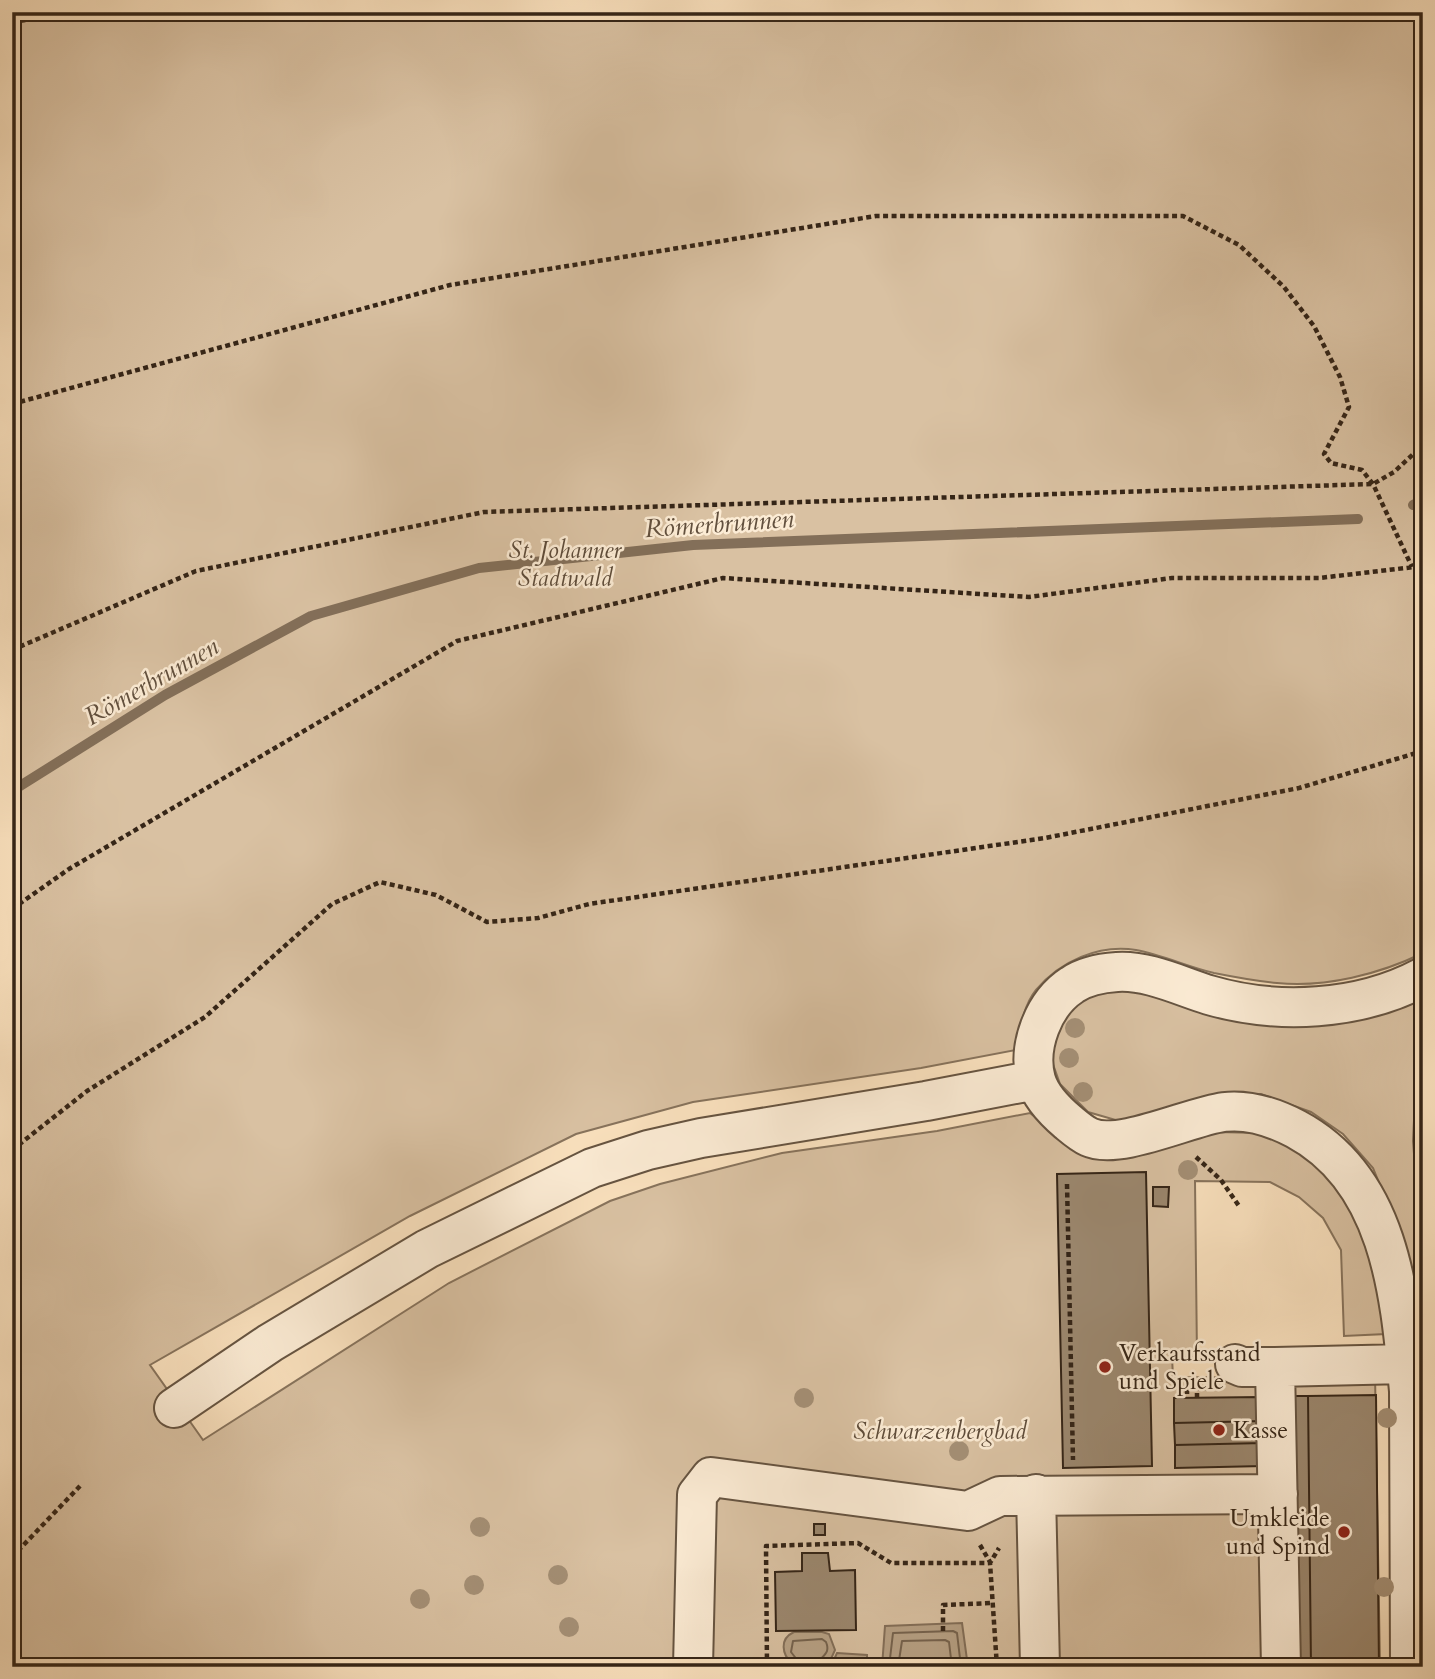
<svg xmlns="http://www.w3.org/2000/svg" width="1435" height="1679" font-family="Cardo,serif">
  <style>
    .green { fill: #d9c1a2; stroke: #87735c; stroke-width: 2 }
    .water { fill: #b7a185; stroke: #836f59; stroke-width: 2 }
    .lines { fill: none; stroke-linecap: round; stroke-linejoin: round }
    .shore { stroke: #76634e; stroke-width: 2 }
    .stream { stroke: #836f59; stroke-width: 10 }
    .building { fill: #9b876e; stroke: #352517; stroke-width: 2 }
    .minor-casing { stroke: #665441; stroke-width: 42 }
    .path { stroke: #352517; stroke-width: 4.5; stroke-dasharray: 5 3.5; stroke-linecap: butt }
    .minor { stroke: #fcecd5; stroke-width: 38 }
    .tree { fill: #a48f75 }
    .poi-dot { fill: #8f2418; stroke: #fcecd5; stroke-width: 2.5 }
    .labels { text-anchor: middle; stroke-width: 5; stroke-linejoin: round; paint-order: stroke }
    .park-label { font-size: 24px; font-style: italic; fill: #5e4c3a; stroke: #fcecd5 }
    .poi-label { font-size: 24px; fill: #352517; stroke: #fcecd5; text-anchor: start }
    .water-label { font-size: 26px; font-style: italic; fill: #62503e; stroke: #fcecd5 }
  </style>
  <rect width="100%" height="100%" fill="#fae1be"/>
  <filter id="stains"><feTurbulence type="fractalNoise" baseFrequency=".00286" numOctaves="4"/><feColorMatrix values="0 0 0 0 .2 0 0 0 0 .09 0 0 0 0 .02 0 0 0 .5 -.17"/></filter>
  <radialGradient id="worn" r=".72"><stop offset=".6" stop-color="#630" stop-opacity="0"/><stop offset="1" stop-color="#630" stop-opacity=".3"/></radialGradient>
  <path class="green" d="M 12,12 L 1423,12 L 1423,953 C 1380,974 1325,988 1277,983 C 1256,981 1234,977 1214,973 C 1188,967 1163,955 1136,950 C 1099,944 1060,961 1036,990 C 1023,1006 1020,1030 1016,1050 L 921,1068 L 693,1102 L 576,1134 L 410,1216 L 150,1365 L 203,1440 L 449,1283 L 610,1201 L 660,1184 L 782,1153 L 937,1131 L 1030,1113 L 1069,1144 L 1218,1132 L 1258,1133 L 1279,1139 L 1340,1182 L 1371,1252 L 1386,1334 L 1344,1336 L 1341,1250 L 1323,1218 L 1299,1197 L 1270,1182 L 1195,1181 L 1197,1357 L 1172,1357 L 1173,1377 L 1307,1378 L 1375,1374 L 1380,1667 L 12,1667 Z
    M 1124,987 L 1423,994 L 1423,1038 L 1417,1059 L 1413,1141 L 1421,1244 L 1423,1293 L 1413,1289 L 1397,1226 L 1373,1168 L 1343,1134 L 1311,1112 L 1261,1094 L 1214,1097 L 1119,1121 L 1088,1112 L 1060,1084 L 1049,1053 L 1059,1021 L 1078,1002 L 1100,993 Z"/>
  <path class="water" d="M 962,1623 L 968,1667 L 882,1667 L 885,1626 Z
    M 794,1632 L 822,1632 L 829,1634 L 835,1650 L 830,1661 L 818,1667 L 792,1664 C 782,1654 779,1639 794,1632 Z
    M 837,1653 L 867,1655 L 867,1667 L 828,1667 L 832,1664 Z"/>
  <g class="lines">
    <path class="shore" d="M 799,1667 L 798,1661 L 791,1652 L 793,1641 L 822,1639 L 826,1642 C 830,1652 825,1654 819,1661 L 818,1667
      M 889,1667 L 893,1633 L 953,1631 L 957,1633 L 961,1667
      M 898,1667 L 902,1641 L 945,1640 L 949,1642 L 952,1667"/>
    <path class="stream" d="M 1413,505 L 1423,500
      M 12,791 L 165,695 L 311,616 L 479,568 L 693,545 L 1358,519"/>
  </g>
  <path class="building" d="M 1146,1172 L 1152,1466 L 1063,1468 L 1057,1174 Z
    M 1153,1187 L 1169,1187 L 1168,1207 L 1153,1206 Z
    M 1376,1395 L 1379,1667 L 1311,1667 L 1308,1396 Z
    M 1288,1396 L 1308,1396 L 1311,1667 L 1294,1667 Z
    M 1262,1397 L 1263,1421 L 1174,1423 L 1174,1398 Z
    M 1263,1421 L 1263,1443 L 1175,1445 L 1174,1423 Z
    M 1263,1443 L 1263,1466 L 1175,1468 L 1175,1445 Z
    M 814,1524 L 825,1524 L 825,1535 L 814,1535 Z
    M 802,1553 L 828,1553 L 830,1571 L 855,1570 L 856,1630 L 776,1631 L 775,1572 L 802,1571 Z"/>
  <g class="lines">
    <defs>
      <path id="minor" d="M 1235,1364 L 1242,1367 L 1275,1367 L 1406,1364
        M 1275,1367 L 1281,1667
        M 174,1408 L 270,1343 L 427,1249 L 592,1168 L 648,1150 L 701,1138 L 926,1101 L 1036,1080
        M 1036,1494 L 1040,1667
        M 693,1667 L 697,1495 L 711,1477 L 968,1511 L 1000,1496 L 1278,1494
        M 1410,1667 L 1409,1391 C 1400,1295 1391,1180 1296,1129 C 1275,1118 1249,1109 1224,1112 C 1191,1116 1119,1151 1089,1137 C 1082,1134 1074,1127 1068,1122 C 1055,1111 1041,1097 1036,1080 C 1027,1047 1043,1004 1072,985 C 1085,976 1101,973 1117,972 C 1148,970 1180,986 1209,995 C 1277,1015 1359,1011 1423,977"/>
    </defs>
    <use href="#minor" class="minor-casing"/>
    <path class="path" d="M 12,22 L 76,12
      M 12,404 L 450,285 L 876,216 L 1183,216 L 1239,245 L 1284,287 L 1314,326 L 1340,377 L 1349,407 L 1324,454 L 1331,463 L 1362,470 L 1373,484 L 1412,567
      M 12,650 L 196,571 L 484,512 L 1373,484 L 1394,472 L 1423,445
      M 12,909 L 69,869 L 457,641 L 723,578 L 1029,597 L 1172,578 L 1319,578 L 1423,566
      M 1423,1079 L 1420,1143 L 1423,1178
      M 12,1150 L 87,1091 L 205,1017 L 332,904 L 380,882 L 436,895 L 487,922 L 538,918 L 589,904 L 1045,838 L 1299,788 L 1423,751
      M 1196,1157 L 1221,1180 L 1239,1206
      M 1067,1184 L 1073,1460
      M 1179,1389 L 1210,1388
      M 1187,1389 L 1187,1398
      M 1197,1398 L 1197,1389
      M 980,1545 L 990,1562
      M 12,1557 L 80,1486
      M 943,1631 L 943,1605 L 993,1603
      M 767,1667 L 766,1546 L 858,1543 L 891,1563 L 990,1563
      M 997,1667 L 990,1563 L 999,1548"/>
    <use href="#minor" class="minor"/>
  </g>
  <g class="tree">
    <circle cx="1075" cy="1028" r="10"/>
    <circle cx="1069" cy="1058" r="10"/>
    <circle cx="1083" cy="1092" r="10"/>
    <circle cx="1188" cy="1170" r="10"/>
    <circle cx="804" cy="1398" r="10"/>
    <circle cx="1387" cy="1418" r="10"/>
    <circle cx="959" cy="1451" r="10"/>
    <circle cx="480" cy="1527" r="10"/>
    <circle cx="558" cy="1575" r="10"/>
    <circle cx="474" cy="1585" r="10"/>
    <circle cx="1384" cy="1587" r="10"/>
    <circle cx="420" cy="1599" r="10"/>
    <circle cx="569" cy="1627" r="10"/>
  </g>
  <g class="poi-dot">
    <circle cx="1105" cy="1367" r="7"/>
    <circle cx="1219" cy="1430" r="7"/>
    <circle cx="1344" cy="1532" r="7"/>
  </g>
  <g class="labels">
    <g class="park-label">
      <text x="565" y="558">St. Johanner<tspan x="565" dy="28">Stadtwald</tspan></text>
      <text x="940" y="1439">Schwarzenbergbad</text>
    </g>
    <g class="poi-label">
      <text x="1119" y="1361">Verkaufsstand<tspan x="1119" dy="28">und Spiele</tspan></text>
      <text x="1233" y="1438">Kasse</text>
      <text x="1330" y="1526" text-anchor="end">Umkleide<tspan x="1330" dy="28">und Spind</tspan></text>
    </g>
    <g class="water-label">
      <text transform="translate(719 523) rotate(-4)" y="9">Römerbrunnen</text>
      <text transform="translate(151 681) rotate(-30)" y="9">Römerbrunnen</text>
    </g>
  </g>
  <rect width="1435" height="1679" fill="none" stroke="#fae1be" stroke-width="42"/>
  <rect x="14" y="14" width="1407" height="1651" fill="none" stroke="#352517" stroke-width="3.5"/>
  <rect x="21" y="21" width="1393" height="1637" fill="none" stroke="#352517" stroke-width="2"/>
  <rect width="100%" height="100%" filter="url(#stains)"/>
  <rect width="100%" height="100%" fill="url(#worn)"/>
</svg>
